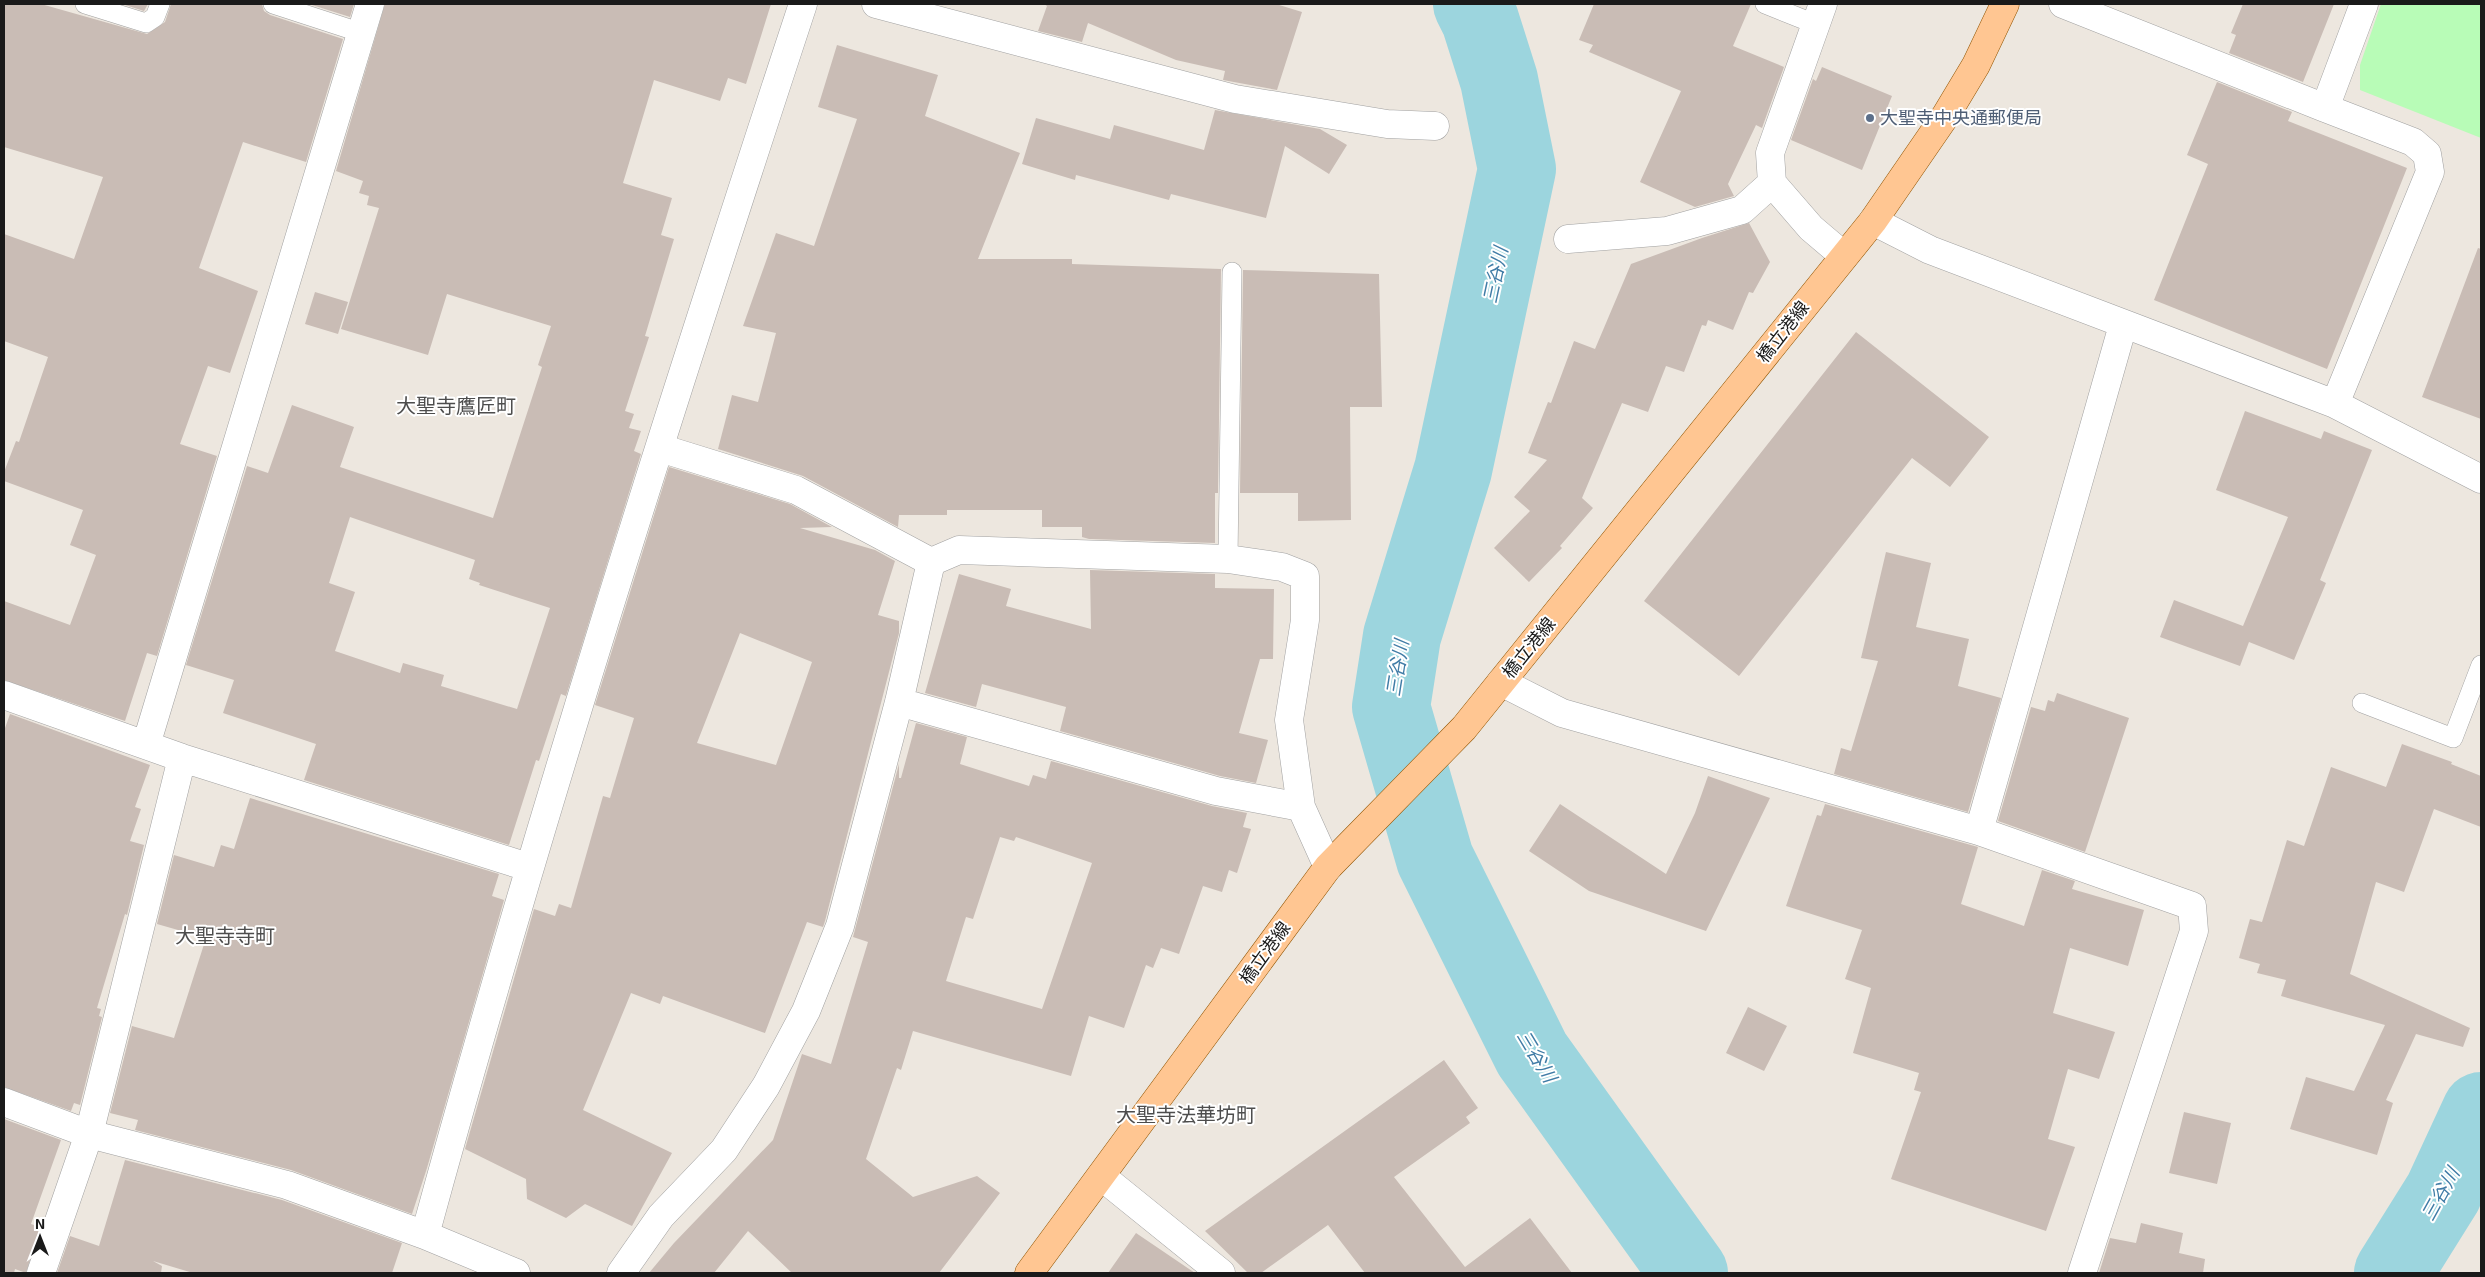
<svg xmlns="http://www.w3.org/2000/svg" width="2485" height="1277" font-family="'Exo 2','Noto Sans JP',sans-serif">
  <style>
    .park { fill: #b8fcb7 }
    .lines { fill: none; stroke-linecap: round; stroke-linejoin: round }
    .river { stroke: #9cd5de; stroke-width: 78 }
    .building { fill: #c9bcb5; fill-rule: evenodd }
    .lane-casing { stroke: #a1a1a1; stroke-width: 20 }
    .street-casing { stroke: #a1a1a1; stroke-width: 29 }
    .primary-casing { stroke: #915400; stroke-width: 29 }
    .lane { stroke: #fff; stroke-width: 19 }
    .street { stroke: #fff; stroke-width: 28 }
    .primary { stroke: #ffc692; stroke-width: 28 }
    .service-dot { fill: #5c6f8a; stroke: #fff; stroke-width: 2 }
    .labels { text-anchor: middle; stroke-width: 4; stroke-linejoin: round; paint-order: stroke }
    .service-label { font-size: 18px; fill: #4e5e75; stroke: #fff; text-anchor: start }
    .street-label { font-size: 18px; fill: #1a1a1a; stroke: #fff }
    .water-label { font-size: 19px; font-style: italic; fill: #407ca6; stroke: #fff }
    .quarter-label { font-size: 20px; fill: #4d4d4d; stroke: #fff }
  </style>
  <rect width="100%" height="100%" fill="#ede7df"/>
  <path class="park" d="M 2381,4 L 2481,4 L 2481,138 L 2360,90 L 2360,65 Z"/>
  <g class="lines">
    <path class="river" d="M 1472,4 L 1480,20 L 1499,80 L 1517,169 L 1453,470 L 1402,636 L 1391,707 L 1435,859 L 1532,1054 L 1689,1273
      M 2393,1273 L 2443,1193 L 2481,1111"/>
  </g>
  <path class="building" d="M 4,4 L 41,4 L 147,34 L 165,22 L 171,4 L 262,4 L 264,11 L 270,15 L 343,39 L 306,162 L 243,142 L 199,268 L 258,291 L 230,373 L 208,366 L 180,444 L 217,456 L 157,656 L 147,653 L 125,721 L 4,680 L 4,601 L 70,625 L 96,555 L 70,545 L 83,510 L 4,481 L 4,472 L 16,441 L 19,442 L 48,357 L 4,341 L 4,234 L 74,259 L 103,177 L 4,147 Z
    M 122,4 L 148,4 L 144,11 Z
    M 309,4 L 354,4 L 350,17 Z
    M 385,4 L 771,4 L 746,84 L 728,78 L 720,101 L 654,80 L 623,183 L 672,198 L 661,235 L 674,239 L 645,336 L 649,337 L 625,411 L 634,414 L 629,428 L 641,431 L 634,451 L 641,454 L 566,696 L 561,694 L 539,761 L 536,760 L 509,845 L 304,780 L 316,744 L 223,713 L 234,680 L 186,665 L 247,466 L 268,473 L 292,405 L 354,427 L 340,467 L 493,518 L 542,367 L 538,365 L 551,326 L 447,294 L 428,355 L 341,329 L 379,208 L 367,205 L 369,196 L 359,193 L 363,181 L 336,171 ZM 350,517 L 475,560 L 469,579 L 480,583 L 479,585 L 550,608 L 517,709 L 441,686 L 444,675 L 403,663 L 400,673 L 335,651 L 355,592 L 329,583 Z
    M 1044,4 L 1276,4 L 1302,12 L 1277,90 L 1223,80 L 1225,71 L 1176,60 L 1088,23 L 1082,42 L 1038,31 L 1047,6 Z
    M 1594,4 L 1751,4 L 1733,46 L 1784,67 L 1762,128 L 1756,125 L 1728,184 L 1734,196 L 1695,207 L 1640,182 L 1681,91 L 1589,52 L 1593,45 L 1579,40 Z
    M 2243,4 L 2334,4 L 2303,82 L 2229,53 L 2236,35 L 2231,33 Z
    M 837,45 L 938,75 L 925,116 L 1020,153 L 978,259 L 1072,259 L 1072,264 L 1221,269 L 1218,493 L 1215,493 L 1215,543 L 1089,539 L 1082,537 L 1082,527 L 1042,527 L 1042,510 L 947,510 L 947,515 L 899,515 L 898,527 L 803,476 L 718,449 L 732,395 L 758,402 L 776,333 L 743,326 L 776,233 L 814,246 L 857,119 L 818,107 Z
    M 1822,67 L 1892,96 L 1862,170 L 1791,140 L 1813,79 L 1816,81 Z
    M 2217,82 L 2292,112 L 2288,121 L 2407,168 L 2327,369 L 2154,300 L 2208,164 L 2187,155 Z
    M 1215,110 L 1320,129 L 1347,145 L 1329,174 L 1285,146 L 1266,218 L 1171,194 L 1169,200 L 1076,175 L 1075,180 L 1022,164 L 1036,118 L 1110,139 L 1114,125 L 1204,150 Z
    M 1749,223 L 1770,262 L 1753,293 L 1749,292 L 1733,330 L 1708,320 L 1706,326 L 1702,325 L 1684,372 L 1666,366 L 1648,412 L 1622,403 L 1582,498 L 1593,508 L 1560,546 L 1562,548 L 1529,582 L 1494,548 L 1530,511 L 1514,497 L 1547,460 L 1528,453 L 1548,402 L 1551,403 L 1574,341 L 1595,349 L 1631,264 L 1702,238 Z
    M 2478,248 L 2481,249 L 2481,419 L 2422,397 Z
    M 1243,270 L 1379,274 L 1382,407 L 1350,407 L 1351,520 L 1298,521 L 1298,493 L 1240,493 Z
    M 315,292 L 348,302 L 338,334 L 305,324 Z
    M 1856,332 L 1989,437 L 1950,487 L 1912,458 L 1739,676 L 1644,601 Z
    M 2245,411 L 2321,439 L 2324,431 L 2372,450 L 2320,580 L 2326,583 L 2294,660 L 2249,642 L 2240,666 L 2160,637 L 2174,600 L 2243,626 L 2288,517 L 2216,490 Z
    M 669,467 L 790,504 L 832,527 L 800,528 L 875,550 L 895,561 L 878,615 L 899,621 L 899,633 L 825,921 L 823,927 L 807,922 L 765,1033 L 663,996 L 660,1004 L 631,993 L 583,1110 L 672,1153 L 632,1226 L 585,1204 L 566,1218 L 527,1199 L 526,1179 L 465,1149 L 534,909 L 555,916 L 559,904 L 571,908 L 603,796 L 610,798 L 634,718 L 595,705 ZM 740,633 L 812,662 L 776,765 L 697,743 Z
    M 1886,552 L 1931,563 L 1916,627 L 1969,639 L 1958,686 L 2001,698 L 1968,812 L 1834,774 L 1841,748 L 1851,751 L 1878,661 L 1861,658 Z
    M 1090,570 L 1215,574 L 1215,588 L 1274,589 L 1273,659 L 1260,659 L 1239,733 L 1268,740 L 1256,783 L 1220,776 L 1060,731 L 1066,707 L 982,684 L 976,707 L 925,693 L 959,574 L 1011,589 L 1006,606 L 1091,629 Z
    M 2057,693 L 2129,718 L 2085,852 L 1998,821 L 2031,707 L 2045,711 L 2048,700 L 2054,702 Z
    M 10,714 L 150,765 L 135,807 L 141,809 L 130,841 L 144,845 L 127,915 L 125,914 L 97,1008 L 101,1009 L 99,1016 L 102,1017 L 80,1105 L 74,1103 L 71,1111 L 4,1087 L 4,731 Z
    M 916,723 L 967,737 L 960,764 L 1029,786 L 1033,775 L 1046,779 L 1051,761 L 1212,806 L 1247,813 L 1243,827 L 1251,829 L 1237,873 L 1229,870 L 1222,892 L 1203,886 L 1179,954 L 1161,948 L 1153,968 L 1146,965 L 1124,1028 L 1089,1016 L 1071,1076 L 913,1031 L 901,1070 L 897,1068 L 866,1159 L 913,1197 L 977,1176 L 1000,1193 L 939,1273 L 792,1273 L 748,1231 L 714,1273 L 649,1273 L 674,1243 L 773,1140 L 802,1054 L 831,1064 L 868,942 L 853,937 L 899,764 L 899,778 L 901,778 ZM 1000,837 L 1014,841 L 1016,837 L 1092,863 L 1042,1009 L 946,981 L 966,917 L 973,919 Z
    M 2402,744 L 2452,762 L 2451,764 L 2481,776 L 2481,827 L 2434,809 L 2404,892 L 2376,882 L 2350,974 L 2470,1028 L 2463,1047 L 2416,1034 L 2386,1100 L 2393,1103 L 2377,1155 L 2290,1129 L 2306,1077 L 2354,1091 L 2385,1025 L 2281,996 L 2286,980 L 2257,973 L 2260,964 L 2239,958 L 2250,919 L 2262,922 L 2287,840 L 2304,846 L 2331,767 L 2386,787 Z
    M 1708,776 L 1770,798 L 1706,931 L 1589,891 L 1529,851 L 1560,804 L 1666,874 L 1695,813 Z
    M 250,798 L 499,874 L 492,896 L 504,900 L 427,1168 L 412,1214 L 291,1170 L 135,1130 L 138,1120 L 110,1113 L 132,1026 L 174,1038 L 206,938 L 157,924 L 174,855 L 214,867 L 221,845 L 234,849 Z
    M 1825,804 L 1978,847 L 1961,904 L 2024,926 L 2042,870 L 2075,881 L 2072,889 L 2144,910 L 2128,966 L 2070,948 L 2053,1013 L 2115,1032 L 2099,1079 L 2068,1069 L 2048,1139 L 2075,1147 L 2046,1231 L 1891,1179 L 1921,1092 L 1914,1090 L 1919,1073 L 1853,1053 L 1871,988 L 1845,979 L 1862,930 L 1786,906 L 1817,815 L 1821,816 Z
    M 1748,1007 L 1787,1026 L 1764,1071 L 1726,1053 Z
    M 1444,1060 L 1478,1108 L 1466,1117 L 1470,1123 L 1394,1177 L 1465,1267 L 1530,1218 L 1572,1273 L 1365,1273 L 1328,1225 L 1261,1273 L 1248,1273 L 1205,1231 Z
    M 2184,1112 L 2231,1123 L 2217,1184 L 2169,1173 Z
    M 4,1119 L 61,1140 L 31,1224 L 40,1227 L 26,1273 L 15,1269 L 14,1273 L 4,1273 Z
    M 125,1160 L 282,1200 L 402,1243 L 392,1273 L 193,1273 L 153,1261 L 162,1266 L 161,1273 L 57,1273 L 70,1236 L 99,1246 Z
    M 2141,1223 L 2183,1233 L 2179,1253 L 2205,1259 L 2203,1273 L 2099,1273 L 2110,1238 L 2136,1243 Z
    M 1136,1233 L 1195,1273 L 1108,1273 Z"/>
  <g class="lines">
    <defs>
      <path id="lane" d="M 85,4 L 146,23 L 155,17 L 160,4
        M 273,4 L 362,33
        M 1765,4 L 1815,24
        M 1228,559 L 1232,272
        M 2362,703 L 2453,738 L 2481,665"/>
      <path id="street" d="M 876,4 L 1235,99 L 1387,124 L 1435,126
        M 1823,4 L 1770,153 L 1772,183 L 1811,228 L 1844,256
        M 2063,4 L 2325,108
        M 1873,221 L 1930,250 L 2335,404 L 2481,479
        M 1568,239 L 1667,231 L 1742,210 L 1772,183
        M 2335,404 L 2430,172 L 2427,154 L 2413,142 L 2325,108 L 2364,4
        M 931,562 L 959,550 L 1228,559 L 1282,567 L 1305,576 L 1305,620 L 1289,720 L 1301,807
        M 1501,682 L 1562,713 L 1979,831 L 2192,906 L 2194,931 L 2082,1273
        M 4,695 L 182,758 L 528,867
        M 899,702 L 1216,791 L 1301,807 L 1328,867
        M 146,745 L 370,4
        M 1979,831 L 2123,325
        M 4,1102 L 89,1134 L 287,1185 L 425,1235 L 516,1273
        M 1101,1176 L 1221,1273
        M 425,1235 C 538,821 669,411 803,4
        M 41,1273 L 89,1134 L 182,758
        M 621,1273 L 661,1216 L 724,1150 L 766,1086 L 806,1011 L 840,926 L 899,702 L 931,562 L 796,490 L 660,448"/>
      <path id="primary" d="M 1029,1273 L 1328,867 L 1464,728 L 1873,221 L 1946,115 L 1976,65 L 2005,4"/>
    </defs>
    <use href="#lane" class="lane-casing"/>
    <use href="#street" class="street-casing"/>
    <use href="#primary" class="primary-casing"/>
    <use href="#lane" class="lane"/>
    <use href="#street" class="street"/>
    <use href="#primary" class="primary"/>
  </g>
  <circle class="service-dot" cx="1870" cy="118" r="5"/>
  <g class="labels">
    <g class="service-label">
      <text x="1880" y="124">大聖寺中央通郵便局</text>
    </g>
    <g class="street-label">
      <text transform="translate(1783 332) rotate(-52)" y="6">橋立港線</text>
      <text transform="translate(1529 648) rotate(-51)" y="6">橋立港線</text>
      <text transform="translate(1265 953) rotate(-54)" y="6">橋立港線</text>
    </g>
    <g class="water-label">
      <text transform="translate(1495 275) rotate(-78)" y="7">三谷川</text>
      <text transform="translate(1397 668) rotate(-81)" y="7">三谷川</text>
      <text transform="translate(1537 1056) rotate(59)" y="7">三谷川</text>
      <text transform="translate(2440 1194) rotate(-61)" y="7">三谷川</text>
    </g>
    <g class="quarter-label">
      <text x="456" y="413">大聖寺鷹匠町</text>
      <text x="225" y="943">大聖寺寺町</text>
      <text x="1186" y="1122">大聖寺法華坊町</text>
    </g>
  </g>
  <rect width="2485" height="1277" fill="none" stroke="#1a1a1a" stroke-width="10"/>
  <g transform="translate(40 1237)" stroke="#ffffff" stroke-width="4" paint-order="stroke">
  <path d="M0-4L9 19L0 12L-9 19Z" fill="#1a1a1a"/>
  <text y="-8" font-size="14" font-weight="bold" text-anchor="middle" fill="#1a1a1a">N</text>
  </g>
</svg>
